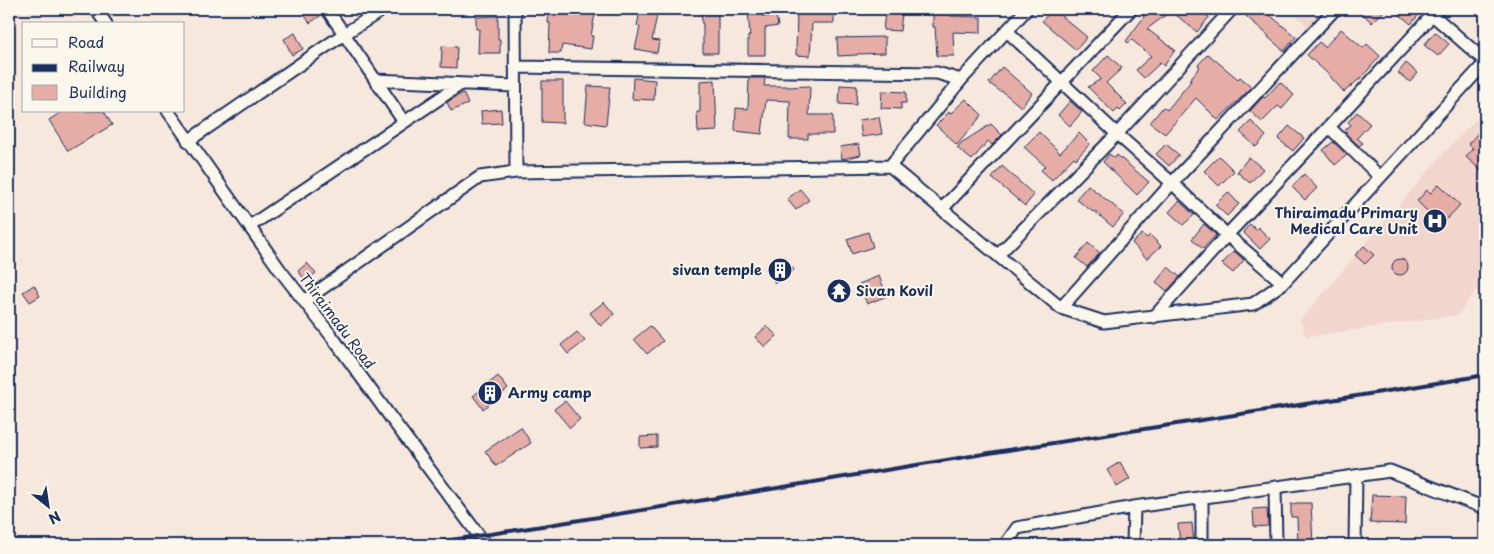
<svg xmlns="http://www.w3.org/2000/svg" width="1494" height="554" font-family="'Playpen Sans',sans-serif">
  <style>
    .built { fill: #f2d6cd }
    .building { fill: #e6aca6; stroke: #1b2f5e }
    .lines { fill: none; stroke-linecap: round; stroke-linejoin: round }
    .street-casing { stroke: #1b2f5e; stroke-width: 15 }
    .street { stroke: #fbf7ec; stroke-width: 11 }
    .rail { stroke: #1b2f5e; stroke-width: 4 }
    .labels { text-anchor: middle; stroke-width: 4; stroke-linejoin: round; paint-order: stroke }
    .poi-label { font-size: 14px; font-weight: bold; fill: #1b2f5e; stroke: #fbf7ec; text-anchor: end }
    .street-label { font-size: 14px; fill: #1b2f5e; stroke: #fbf7ec }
  </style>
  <rect width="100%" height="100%" fill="#f7e8de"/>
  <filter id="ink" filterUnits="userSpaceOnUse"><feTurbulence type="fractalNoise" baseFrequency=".02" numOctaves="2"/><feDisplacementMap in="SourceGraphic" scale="10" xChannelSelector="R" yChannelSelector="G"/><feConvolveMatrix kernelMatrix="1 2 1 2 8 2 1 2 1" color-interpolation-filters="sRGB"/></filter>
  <g filter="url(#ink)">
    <path class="built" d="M 1289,9 L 1327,9 L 1309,28 Z
      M 1485,110 L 1485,278 L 1458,315 L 1306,337 L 1300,320 L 1441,156 Z"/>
    <path class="building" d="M 300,9 L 315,9 L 320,16 L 310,23 Z
      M 549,9 L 559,9 L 595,14 L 591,36 L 593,36 L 591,49 L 562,45 L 561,53 L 549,53 L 550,23 L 548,23 Z
      M 701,9 L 718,9 L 718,53 L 703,53 L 703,24 L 702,24 Z
      M 762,9 L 763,17 L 776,15 L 778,26 L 765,28 L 765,55 L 748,55 L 748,36 L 750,36 L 748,10 Z
      M 797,9 L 834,9 L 834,23 L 812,23 L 810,56 L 796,55 Z
      M 1053,9 L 1087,37 L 1076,50 L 1042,21 Z
      M 1151,9 L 1199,9 L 1209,17 L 1197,32 L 1171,11 L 1147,29 L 1175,50 L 1164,66 L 1160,63 L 1144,78 L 1136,70 L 1151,56 L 1132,40 L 1128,43 L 1126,41 L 1144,17 L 1143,15 Z
      M 1251,9 L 1275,9 L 1270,15 L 1296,37 L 1284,51 L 1268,37 L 1269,36 L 1246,16 Z
      M 1358,9 L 1386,9 L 1372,23 Z
      M 1393,9 L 1419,9 L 1420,13 L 1411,24 Z
      M 640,11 L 657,15 L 652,40 L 659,41 L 657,53 L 635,49 L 640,27 L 637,26 Z
      M 885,13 L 902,14 L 900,31 L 883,30 Z
      M 933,13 L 951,13 L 951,16 L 981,17 L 981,33 L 953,32 L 954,56 L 937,56 L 935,27 L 933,27 Z
      M 498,16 L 498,39 L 500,39 L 500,53 L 478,53 L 479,29 L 476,29 L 476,17 Z
      M 1341,29 L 1363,48 L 1367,44 L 1380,56 L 1363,76 L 1344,92 L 1328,74 L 1307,55 L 1319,42 L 1325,47 Z
      M 1435,32 L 1449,44 L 1438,56 L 1424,45 Z
      M 295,33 L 303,49 L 292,55 L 284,39 Z
      M 885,37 L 885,53 L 857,54 L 857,55 L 838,56 L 837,38 Z
      M 442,46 L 457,47 L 456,68 L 441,67 Z
      M 1208,54 L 1238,79 L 1240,77 L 1252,87 L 1218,120 L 1196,98 L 1165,134 L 1150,123 L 1163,107 L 1167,110 L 1191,81 L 1189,80 L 1200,67 L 1198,65 Z
      M 1108,55 L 1122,68 L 1106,83 L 1127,104 L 1120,111 L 1118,109 L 1114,113 L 1088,87 L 1101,79 L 1093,71 Z
      M 1406,63 L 1418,73 L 1410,82 L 1398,73 Z
      M 1002,67 L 1032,93 L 1021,107 L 1002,91 L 1001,92 L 989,83 Z
      M 633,78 L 655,80 L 654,100 L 632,99 Z
      M 749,78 L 765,78 L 764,86 L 787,86 L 787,87 L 810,86 L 809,115 L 833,115 L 833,134 L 808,134 L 808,139 L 789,139 L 790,101 L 766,100 L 762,134 L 735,131 L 736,108 L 748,109 Z
      M 715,80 L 717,131 L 698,132 L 697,112 L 700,112 L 700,81 Z
      M 542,81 L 563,81 L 563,123 L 542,122 Z
      M 1280,82 L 1294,95 L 1282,109 L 1278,106 L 1262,122 L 1250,111 L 1263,97 L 1265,98 Z
      M 840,85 L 857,86 L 856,105 L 839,104 Z
      M 588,86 L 610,87 L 606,125 L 585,122 Z
      M 882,91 L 906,92 L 906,103 L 901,103 L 901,109 L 881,108 Z
      M 463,93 L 468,104 L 451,111 L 447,102 Z
      M 966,99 L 982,115 L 957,145 L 936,125 L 949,112 L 950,114 Z
      M 1070,101 L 1082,112 L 1070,126 L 1058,115 Z
      M 501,109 L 502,123 L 482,124 L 481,111 Z
      M 63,111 L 104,111 L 112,125 L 68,151 L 49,120 Z
      M 1357,112 L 1370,124 L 1357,138 L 1363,143 L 1359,146 L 1345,133 L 1347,132 L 1345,130 L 1351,125 L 1348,122 Z
      M 879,117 L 882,134 L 862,137 L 859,120 Z
      M 1251,121 L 1266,136 L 1256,147 L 1240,132 Z
      M 991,124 L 1002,135 L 992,145 L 988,141 L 972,160 L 957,148 L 961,143 Z
      M 1289,126 L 1304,138 L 1293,151 L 1278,139 Z
      M 1039,132 L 1060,153 L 1079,133 L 1090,144 L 1076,159 L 1074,157 L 1052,180 L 1041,170 L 1045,166 L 1024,147 Z
      M 1479,132 L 1485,137 L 1485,174 L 1466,157 L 1473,148 L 1468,144 Z
      M 1333,142 L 1347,155 L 1335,165 L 1323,150 Z
      M 859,144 L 861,155 L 842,159 L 840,147 Z
      M 1166,144 L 1179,155 L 1169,166 L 1156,154 Z
      M 1109,154 L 1115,158 L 1117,155 L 1149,182 L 1137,195 L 1103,162 Z
      M 1219,156 L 1234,171 L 1219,186 L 1204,171 Z
      M 1249,157 L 1263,169 L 1250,183 L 1237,172 Z
      M 1002,166 L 1034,195 L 1025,206 L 992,178 Z
      M 1304,174 L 1317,188 L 1305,200 L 1292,187 Z
      M 1439,184 L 1460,205 L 1441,225 L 1417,201 L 1427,190 L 1431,193 Z
      M 1088,185 L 1124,214 L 1113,227 L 1094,211 L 1093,212 L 1076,199 Z
      M 800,189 L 809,200 L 796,210 L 787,199 Z
      M 1228,192 L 1239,204 L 1227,216 L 1215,205 Z
      M 1179,201 L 1194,215 L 1183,225 L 1169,212 Z
      M 1204,224 L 1216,235 L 1203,249 L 1192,239 Z
      M 1250,224 L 1256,230 L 1258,227 L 1270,239 L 1260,249 L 1243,232 Z
      M 868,232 L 873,247 L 852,254 L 847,239 Z
      M 1142,234 L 1147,238 L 1150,235 L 1161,246 L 1147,259 L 1132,243 Z
      M 1088,243 L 1100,253 L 1087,267 L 1076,258 Z
      M 1364,246 L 1374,255 L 1365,264 L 1355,255 Z
      M 1234,251 L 1244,260 L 1233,273 L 1222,264 Z
      M 785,257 L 794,270 L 775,283 L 766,269 Z
      M1392 267a8 8 0 1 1 16 0a8 8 0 1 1-16 0Z
      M 307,263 L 316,273 L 306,281 L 298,271 Z
      M 1168,267 L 1180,277 L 1167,291 L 1156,282 Z
      M 879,276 L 887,296 L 867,304 L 859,284 Z
      M 34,285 L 40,296 L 30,302 L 23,292 Z
      M 604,302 L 614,314 L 601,326 L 590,313 Z
      M 650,326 L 663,341 L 647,354 L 634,339 Z
      M 767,326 L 777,336 L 765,347 L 755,337 Z
      M 577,332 L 585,341 L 568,354 L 561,345 Z
      M 498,376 L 508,389 L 483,409 L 473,396 Z
      M 565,401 L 580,419 L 570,428 L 554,409 Z
      M 521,427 L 531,443 L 496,466 L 485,451 Z
      M 657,436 L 657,447 L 640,448 L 640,437 Z
      M 1120,462 L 1130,479 L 1117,487 L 1107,470 Z
      M 1372,495 L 1406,496 L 1405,524 L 1370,523 Z
      M 1297,503 L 1311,503 L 1313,545 L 1298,545 L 1297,517 L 1291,517 L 1291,504 Z
      M 1267,508 L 1268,526 L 1254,527 L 1253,509 Z
      M 1192,523 L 1194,543 L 1180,545 L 1178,524 Z"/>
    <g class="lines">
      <defs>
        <path id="street" d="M 96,9 L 106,24
          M 327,9 L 404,122
          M 515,9 L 516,172
          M 1426,9 L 1485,61
          M 1007,31 L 1117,134 L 1172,183 L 1227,235 L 1283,283
          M 515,67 L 937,73 L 961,80
          M 375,80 L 514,86
          M 168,111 L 280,270 L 333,338 L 391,418 L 486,545
          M 1329,127 L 1380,177
          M 188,141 L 344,34 L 384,9
          M 890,166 L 961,80 L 1027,9
          M 942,209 L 1131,9
          M 250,226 L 461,84
          M 998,255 L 1117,134 L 1232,9
          M 304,301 L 480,177 L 516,172 L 890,166 L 1061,308 L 1104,322 L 1253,304 L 1283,283 L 1485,63
          M 1061,308 L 1172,183 L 1335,9
          M 1154,317 L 1227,235 L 1329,127 L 1438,9
          M 1275,487 L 1276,545
          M 1202,497 L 1202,545
          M 1005,545 L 1017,528 L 1134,507 L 1390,471 L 1485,508
          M 1133,545 L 1134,507
          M 1355,545 L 1356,476"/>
      </defs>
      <use href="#street" class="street-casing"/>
      <use href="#street" class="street"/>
      <path class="rail" d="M 418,545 C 615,516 811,482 1008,450 C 1167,425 1326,402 1485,375"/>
    </g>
  </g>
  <defs>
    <symbol id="hospital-disc" viewBox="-11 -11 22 22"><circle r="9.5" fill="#1b2f5e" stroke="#fbf7ec"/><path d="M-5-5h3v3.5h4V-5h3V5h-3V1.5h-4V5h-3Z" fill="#fff"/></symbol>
    <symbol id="building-disc" viewBox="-11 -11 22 22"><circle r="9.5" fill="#1b2f5e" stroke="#fbf7ec"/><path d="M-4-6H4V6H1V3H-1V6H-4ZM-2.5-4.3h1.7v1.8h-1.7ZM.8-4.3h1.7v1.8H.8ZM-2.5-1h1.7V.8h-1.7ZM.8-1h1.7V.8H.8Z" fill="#fff"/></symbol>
    <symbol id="temple-disc" viewBox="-11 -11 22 22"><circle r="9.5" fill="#1b2f5e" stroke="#fbf7ec"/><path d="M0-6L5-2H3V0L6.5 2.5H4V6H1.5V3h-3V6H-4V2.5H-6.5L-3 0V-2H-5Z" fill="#fff"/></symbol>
  </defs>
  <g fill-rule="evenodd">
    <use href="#hospital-disc" x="1421" y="207" width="28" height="28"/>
    <use href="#building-disc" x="766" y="256" width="28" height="28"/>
    <use href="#temple-disc" x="825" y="277" width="28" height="28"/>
    <use href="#building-disc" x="476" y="379" width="28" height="28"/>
  </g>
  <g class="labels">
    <g class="poi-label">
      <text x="1418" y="218">Thiraimadu Primary<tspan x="1418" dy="16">Medical Care Unit</tspan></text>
      <text x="762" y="275">sivan temple</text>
      <text x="856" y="296" text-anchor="start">Sivan Kovil</text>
      <text x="508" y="398" text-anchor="start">Army camp</text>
    </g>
    <g class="street-label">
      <text transform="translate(337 321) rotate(53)" y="5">Thiraimadu Road</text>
    </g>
  </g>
  <rect width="1494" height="554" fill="none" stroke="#fbf7ec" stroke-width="30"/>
  <rect x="15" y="15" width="1464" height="524" fill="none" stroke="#1b2f5e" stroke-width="2" filter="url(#ink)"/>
  <rect x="22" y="22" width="162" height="90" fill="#fbf7ec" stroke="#a1a7b3"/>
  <rect x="32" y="39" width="25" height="8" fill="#fbf7ec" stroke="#a1a7b3"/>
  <text x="68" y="48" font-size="15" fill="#1b2f5e">Road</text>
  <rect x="32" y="64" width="25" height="8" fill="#1b2f5e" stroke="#a1a7b3"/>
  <text x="68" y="72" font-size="15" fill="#1b2f5e">Railway</text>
  <rect x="32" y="85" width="25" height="15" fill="#e6aca6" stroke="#a1a7b3"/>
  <text x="68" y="98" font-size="15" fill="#1b2f5e">Building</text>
  <g transform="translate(48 506) rotate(150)" stroke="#fbf7ec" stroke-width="4" paint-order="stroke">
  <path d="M0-4L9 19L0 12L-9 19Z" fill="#1b2f5e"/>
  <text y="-8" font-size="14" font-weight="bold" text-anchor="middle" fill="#1b2f5e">N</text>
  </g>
</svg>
